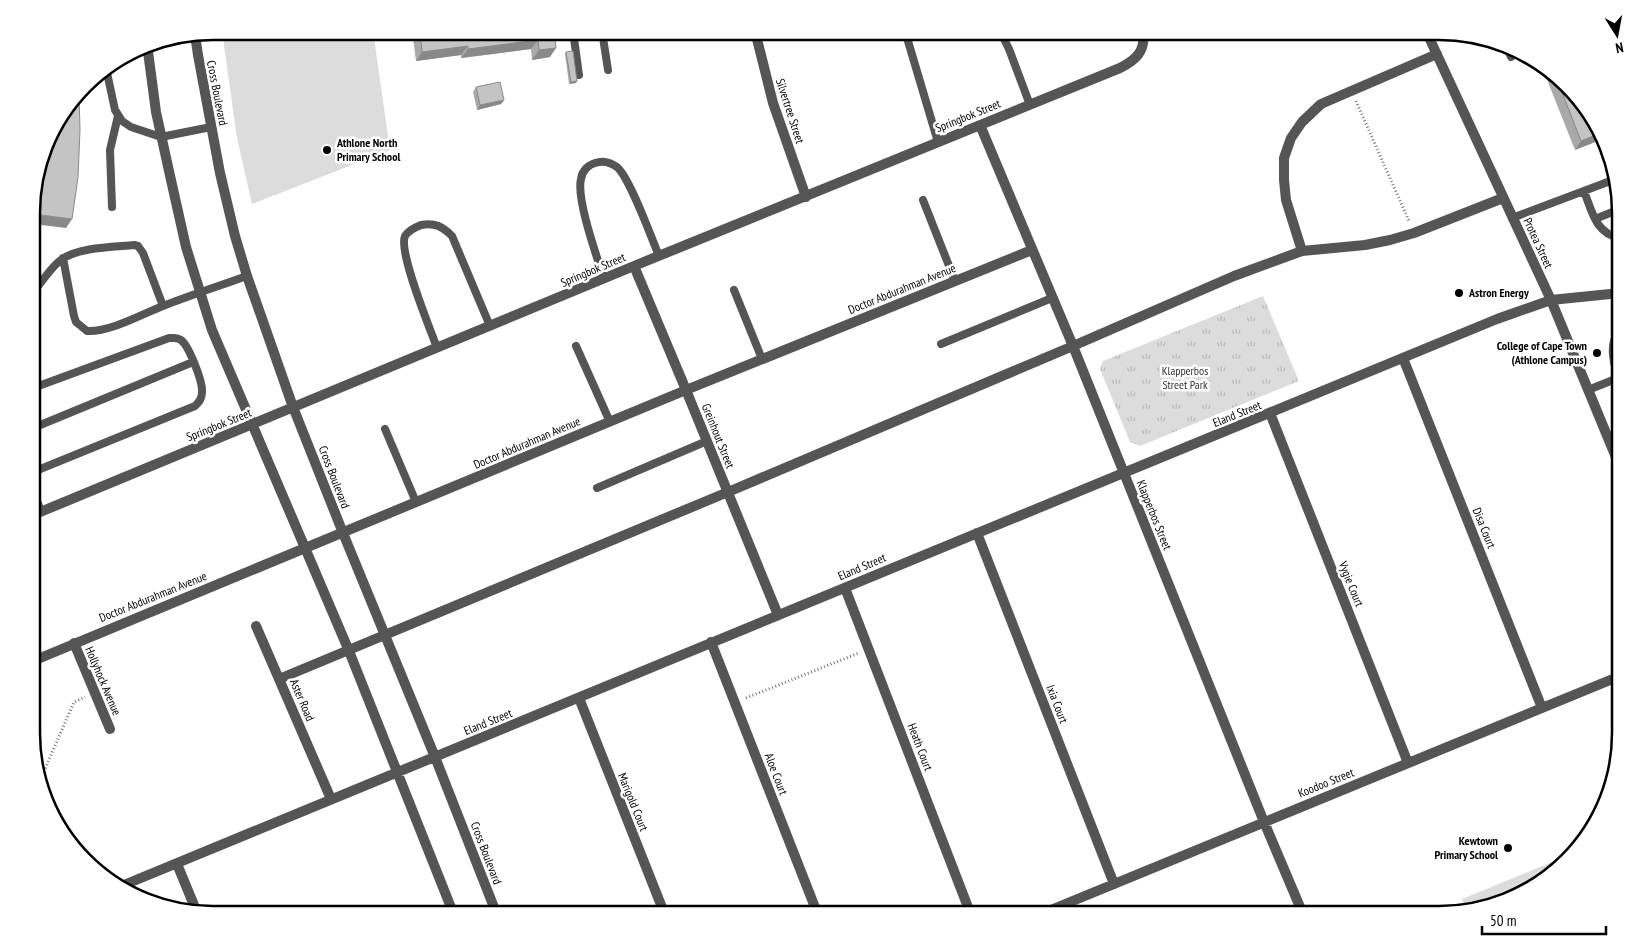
<svg xmlns="http://www.w3.org/2000/svg" width="1652" height="946" font-family="'PT Sans Narrow',sans-serif">
  <style>
    .park { fill: url(#park-tufts) }
    .pitch { fill: #dcdcdc }
    .lines { fill: none; stroke-linecap: round; stroke-linejoin: round }
    .path { stroke: #777; stroke-width: 3; stroke-dasharray: 1 2.5; stroke-linecap: butt }
    .service { stroke: #555; stroke-width: 8 }
    .minor { stroke: #555; stroke-width: 10 }
    .wall { fill: #a9a9a9 }
    .shaded-wall { fill: #898989 }
    .building { fill: #c4c4c4; stroke: #898989 }
    .poi-dot { fill: #000; stroke: #fff; stroke-width: 2 }
    .labels { text-anchor: middle; stroke-width: 5; stroke-linejoin: round; paint-order: stroke }
    .street-label { font-size: 12px; fill: #000; stroke: #fff }
    .poi-label { font-size: 12px; font-weight: bold; fill: #000; stroke: #fff; text-anchor: start }
    .park-label { font-size: 12px; fill: #333; stroke: #fff }
    .rim { fill: none; stroke: #000; stroke-width: 2.5 }
  </style>
  <defs>
    <pattern id="park-tufts" width="24" height="20" patternUnits="userSpaceOnUse" patternTransform="scale(1.25)"><rect width="24" height="20" fill="#dcdcdc"/><path d="M3 7l-1-3M5 7V3M7 7l1-3M15 17l-1-3M17 17v-4M19 17l1-3" fill="none" stroke="#bbb"/></pattern>
  </defs>
  <rect width="100%" height="100%" fill="#fff"/>
  <path class="park" d="M 1263,296 L 1299,381 L 1140,446 L 1130,442 L 1100,369 L 1103,361 Z"/>
  <path class="pitch" d="M 222,31 L 373,31 L 390,150 L 252,204 L 237,138 Z
    M 1562,858 L 1530,890 L 1466,910 L 1462,899 Z"/>
  <g class="lines">
    <path class="path" d="M 1356,101 L 1409,221
      M 746,698 L 859,653
      M 41,778 L 74,702 L 85,697"/>
    <path class="service" d="M 573,31 L 579,75
      M 602,31 L 608,70
      M 905,31 L 938,142
      M 1000,31 L 1009,49 L 1030,105
      M 1508,50 L 1511,57
      M 106,68 L 115,110 L 122,121 L 131,127 L 161,137 L 211,127
      M 1584,191 C 1592,212 1596,234 1620,238
      M 923,200 L 955,281
      M 112,207 L 110,150 L 118,116
      M 1512,218 L 1613,180
      M 1595,219 L 1620,209
      M 63,258 L 74,316 L 76,322 L 87,331 C 111,332 142,314 163,306 C 191,295 219,286 247,276
      M 604,279 C 597,257 576,199 581,179 C 582,171 588,165 595,163 C 603,160 610,162 617,167 C 630,178 651,237 659,256
      M 734,290 L 762,359
      M 33,293 C 41,283 51,267 61,260 C 78,247 113,247 134,245 L 138,246 L 143,253 L 163,306
      M 1620,331 C 1606,344 1616,370 1620,387
      M 941,344 L 1052,298
      M 576,346 L 610,422
      M 437,348 C 430,328 398,252 405,236 C 408,231 416,227 421,225 C 435,222 443,227 452,236 L 490,326
      M 33,388 L 169,338 C 174,338 177,337 181,340 C 189,346 203,382 202,392 C 202,399 199,402 195,406 L 33,472
      M 1588,390 L 1618,378
      M 33,428 L 193,362
      M 385,429 L 416,502
      M 597,488 L 707,441
      M 33,491 L 41,511"/>
    <path class="minor" d="M 755,31 L 773,103 L 806,197
      M 1426,31 L 1551,300 L 1620,467
      M 195,35 L 198,55 L 220,173 L 235,236 L 247,276 L 293,407 L 343,533 L 435,757 L 497,915
      M 147,44 L 156,112 L 171,180 L 186,247 L 212,330 L 349,651 L 454,915
      M 980,125 L 1073,346 L 1264,822 L 1303,914
      M 1302,251 L 1286,200 L 1284,180 L 1284,158 L 1291,138 L 1302,122 L 1321,104 L 1437,54
      M 634,266 L 686,390 L 778,615
      M 1403,358 L 1542,708
      M 1270,413 L 1408,763
      M 33,515 L 634,266 L 1120,68 C 1136,60 1146,51 1143,31
      M 977,533 L 1114,884
      M 845,588 L 971,915
      M 256,626 L 279,679
      M 711,642 L 818,915
      M 74,643 L 110,729
      M 33,661 L 686,390 L 1032,250
      M 579,698 L 665,915
      M 331,799 L 279,679 L 728,492 L 1073,346 L 1234,276 L 1302,251 L 1365,245 L 1390,240 L 1414,233 L 1503,198
      M 177,864 L 196,910
      M 119,887 L 1497,319 L 1551,300 L 1620,293
      M 1041,914 L 1620,676"/>
  </g>
  <path class="wall" d="M 417,31 L 558,31 L 550,57 L 532,60 L 531,49 L 461,58 L 461,55 L 416,61 L 413,38 Z
    M 566,52 L 576,83 L 569,84 L 565,54 Z
    M 1542,67 L 1590,112 L 1600,140 L 1575,150 Z
    M 476,87 L 504,100 L 501,104 L 477,110 L 473,92 Z"/>
  <path class="shaded-wall" d="M 538,40 L 531,49 L 461,58 L 468,49 Z
    M 468,46 L 461,55 L 416,61 L 422,52 Z
    M 556,48 L 550,57 L 532,60 L 539,50 Z
    M 577,81 L 576,83 L 569,84 L 571,82 Z
    M 504,100 L 501,104 L 477,110 L 480,105 Z
    M 1598,134 L 1600,140 L 1575,150 L 1581,141 Z
    M 33,214 L 72,219 L 66,228 L 33,224 Z"/>
  <path class="building" d="M 420,31 L 558,31 L 559,37 L 555,37 L 556,48 L 539,50 L 538,40 L 468,49 L 468,46 L 422,52 Z
    M 573,51 L 577,81 L 571,82 L 566,52 Z
    M 500,82 L 504,100 L 480,105 L 476,87 Z
    M 1558,82 L 1590,112 L 1598,134 L 1581,141 Z
    M 79,95 L 80,130 L 78,177 L 72,219 L 33,214 L 33,190 L 50,132 Z"/>
  <g class="poi-dot">
    <circle cx="327" cy="150" r="5"/>
    <circle cx="1459" cy="293" r="5"/>
    <circle cx="1597" cy="353" r="5"/>
    <circle cx="1508" cy="848" r="5"/>
  </g>
  <g class="labels">
    <g class="street-label">
      <text transform="translate(217 93) rotate(79)" y="4">Cross Boulevard</text>
      <text transform="translate(790 111) rotate(72)" y="4">Silvertree Street</text>
      <text transform="translate(968 116) rotate(-22)" y="4">Springbok Street</text>
      <text transform="translate(1538 243) rotate(65)" y="4">Protea Street</text>
      <text transform="translate(593 270) rotate(-23)" y="4">Springbok Street</text>
      <text transform="translate(902 289) rotate(-22)" y="4">Doctor Abdurahman Avenue</text>
      <text transform="translate(1237 414) rotate(-22)" y="4">Eland Street</text>
      <text transform="translate(219 425) rotate(-22)" y="4">Springbok Street</text>
      <text transform="translate(718 436) rotate(68)" y="4">Greinhout Street</text>
      <text transform="translate(527 443) rotate(-23)" y="4">Doctor Abdurahman Avenue</text>
      <text transform="translate(334 477) rotate(69)" y="4">Cross Boulevard</text>
      <text transform="translate(1154 515) rotate(68)" y="4">Klapperbos Street</text>
      <text transform="translate(1484 528) rotate(68)" y="4">Disa Court</text>
      <text transform="translate(862 567) rotate(-23)" y="4">Eland Street</text>
      <text transform="translate(1351 584) rotate(68)" y="4">Vygie Court</text>
      <text transform="translate(153 597) rotate(-22)" y="4">Doctor Abdurahman Avenue</text>
      <text transform="translate(103 681) rotate(67)" y="4">Hollyhock Avenue</text>
      <text transform="translate(302 700) rotate(67)" y="4">Aster Road</text>
      <text transform="translate(1057 704) rotate(69)" y="4">Ixia Court</text>
      <text transform="translate(488 722) rotate(-22)" y="4">Eland Street</text>
      <text transform="translate(920 747) rotate(69)" y="4">Heath Court</text>
      <text transform="translate(776 774) rotate(69)" y="4">Aloe Court</text>
      <text transform="translate(1326 783) rotate(-22)" y="4">Koodoo Street</text>
      <text transform="translate(633 802) rotate(68)" y="4">Marigold Court</text>
      <text transform="translate(486 853) rotate(69)" y="4">Cross Boulevard</text>
    </g>
    <g class="poi-label">
      <text x="337" y="147">Athlone North<tspan x="337" dy="14">Primary School</tspan></text>
      <text x="1469" y="297">Astron Energy</text>
      <text x="1587" y="350" text-anchor="end">College of Cape Town<tspan x="1587" dy="14">(Athlone Campus)</tspan></text>
      <text x="1498" y="845" text-anchor="end">Kewtown<tspan x="1498" dy="14">Primary School</tspan></text>
    </g>
    <g class="park-label">
      <text x="1185" y="375">Klapperbos<tspan x="1185" dy="14">Street Park</tspan></text>
    </g>
  </g>
  <path d="M0 0H1652V946H0ZM213 40H1439A173 173 0 0 1 1612 213V733A173 173 0 0 1 1439 906H213A173 173 0 0 1 40 733V213A173 173 0 0 1 213 40Z" fill="#fff" fill-rule="evenodd"/>
  <path class="rim" d="M213 40H1439A173 173 0 0 1 1612 213V733A173 173 0 0 1 1439 906H213A173 173 0 0 1 40 733V213A173 173 0 0 1 213 40Z"/>
  <g transform="translate(1617 35) rotate(169)" stroke="#ffffff" stroke-width="4" paint-order="stroke">
  <path d="M0-4L9 19L0 12L-9 19Z" fill="#000000"/>
  <text y="-8" font-size="14" font-weight="bold" text-anchor="middle" fill="#000000">N</text>
  </g>
  <path d="M1482 926v8h124v-8" fill="none" stroke="#000000" stroke-width="2.5"/>
  <text x="1490" y="926" font-size="15" fill="#000000" stroke="#ffffff" stroke-width="4" paint-order="stroke">50 m</text>
</svg>
